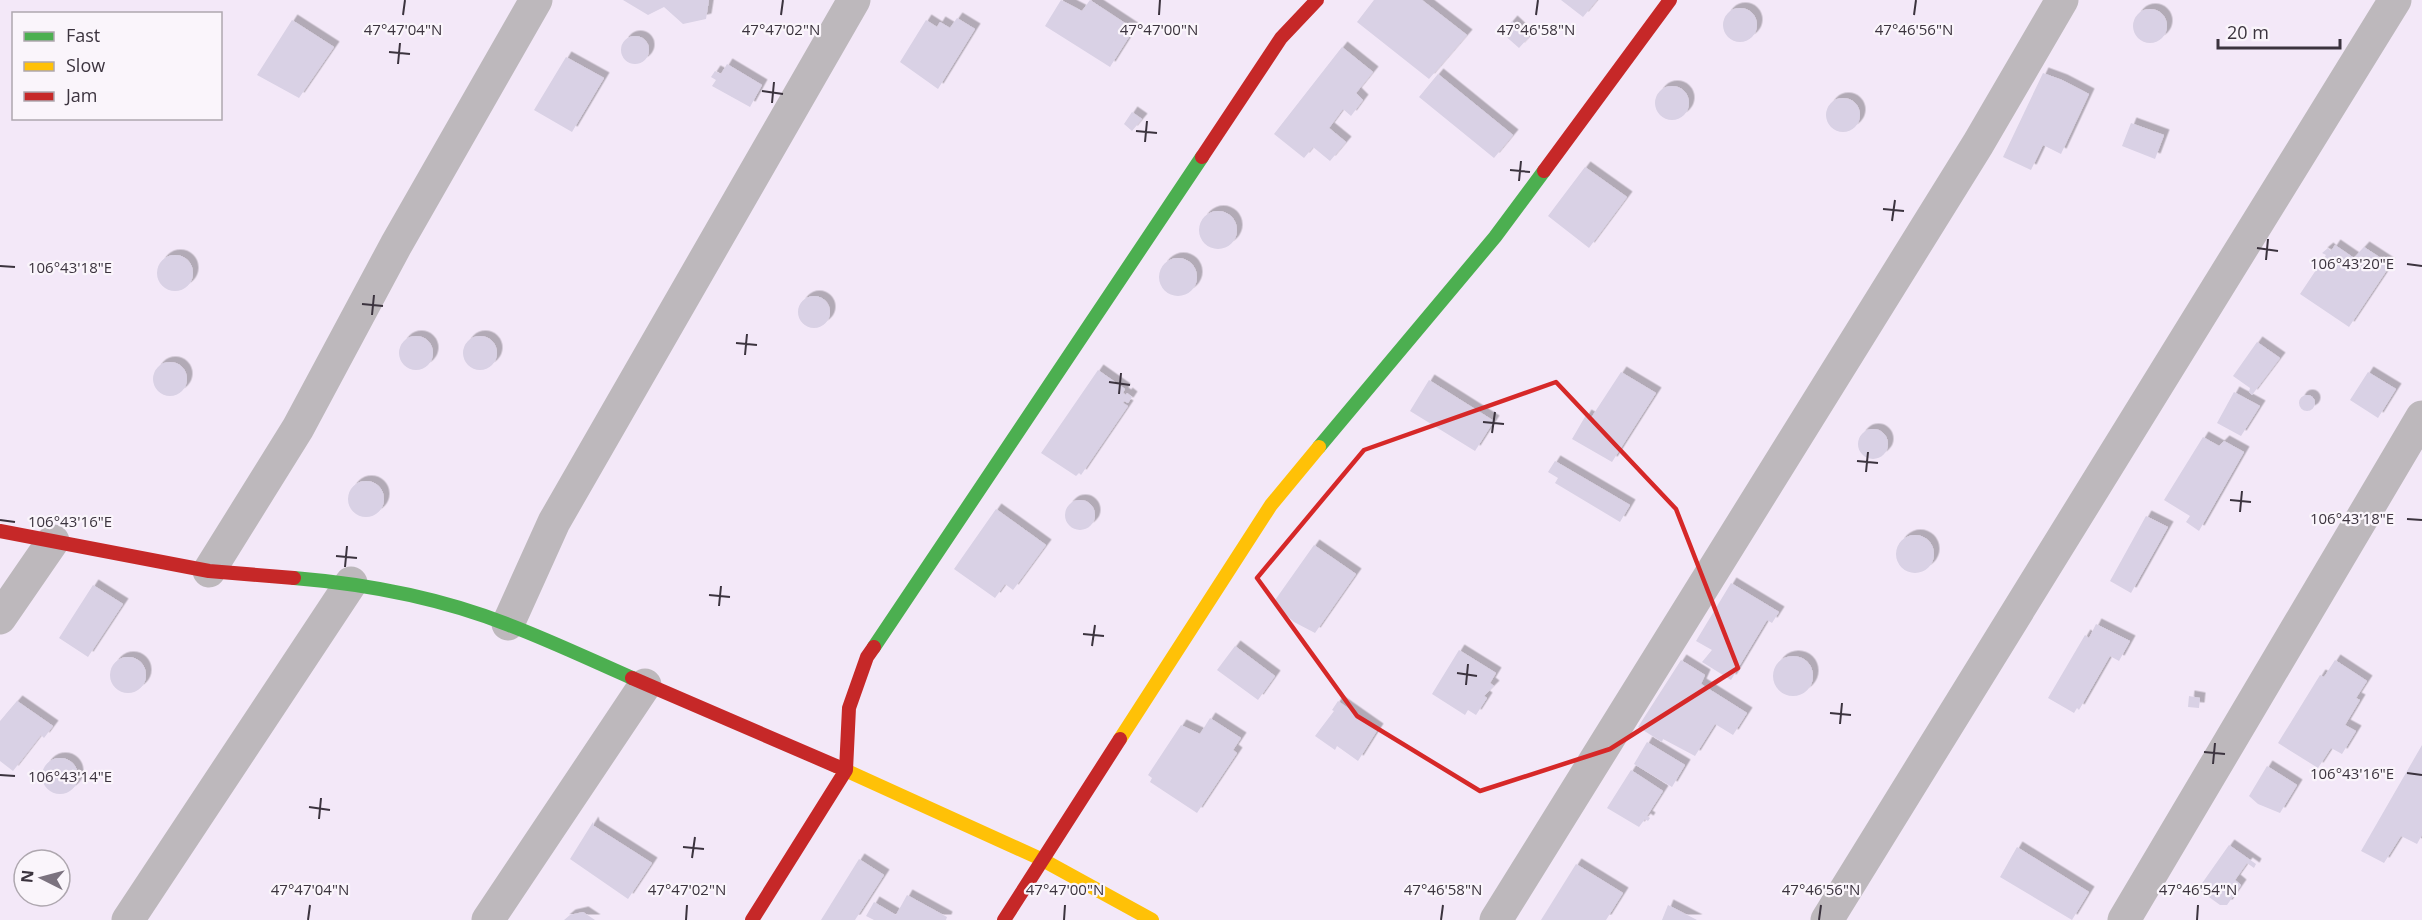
<svg xmlns="http://www.w3.org/2000/svg" width="2422" height="920" font-family="'Open Sans',sans-serif">
  <style>
    .building { fill: #d9d1e5; filter: url(#shadow) }
    .lines { fill: none; stroke-linecap: round; stroke-linejoin: round }
    .street { stroke: #bdb8bc; stroke-width: 33 }
    .fast { stroke: #4caf50; stroke-width: 14 }
    .slow { stroke: #ffc107; stroke-width: 14 }
    .jam { stroke: #c62828; stroke-width: 14 }
    .marked { fill: none; stroke: #d62828; stroke-width: 4.5; stroke-linejoin: round }
    .ticks { fill: none; stroke: #3b333e; stroke-width: 2 }
    .ticks-label { font-size: 15px; text-anchor: middle; fill: #3b333e; stroke: #faf5fb; stroke-width: 4.5; stroke-linejoin: round; paint-order: stroke }
  </style>
  <defs>
    <filter id="shadow"><feDropShadow dx="5.5" dy="-5.5" stdDeviation="0" flood-color="#0004"/></filter>
  </defs>
  <rect width="100%" height="100%" fill="#f3e8f8"/>
  <path class="building" d="M 623,0 L 709,0 L 706,19 L 683,24 L 664,7 L 648,15 Z
    M 1061,0 L 1082,11 L 1090,0 L 1134,29 L 1110,67 L 1045,26 Z
    M 1374,0 L 1422,0 L 1467,35 L 1429,79 L 1357,22 Z
    M 1561,0 L 1597,0 L 1583,17 Z
    M1723 25a17 17 0 1 1 34 0a17 17 0 1 1-34 0Z
    M2133 26a17 17 0 1 1 34 0a17 17 0 1 1-34 0Z
    M 957,18 L 975,29 L 938,89 L 900,62 L 926,20 L 937,27 L 940,22 L 950,28 Z
    M 292,20 L 334,47 L 299,98 L 257,75 Z
    M 1512,21 L 1529,37 L 1519,48 L 1502,33 Z
    M621 50a14 14 0 1 1 28 0a14 14 0 1 1-28 0Z
    M 1342,47 L 1373,72 L 1356,93 L 1363,100 L 1351,116 L 1343,109 L 1329,128 L 1346,142 L 1330,161 L 1313,147 L 1304,158 L 1274,134 Z
    M 566,57 L 604,78 L 572,132 L 534,110 Z
    M 727,64 L 762,85 L 750,107 L 712,86 L 716,80 L 711,77 L 715,71 L 721,74 Z
    M 2043,73 L 2062,80 L 2089,94 L 2061,154 L 2043,145 L 2031,170 L 2003,157 Z
    M 1438,74 L 1513,135 L 1494,158 L 1419,97 Z
    M1655 103a17 17 0 1 1 34 0a17 17 0 1 1-34 0Z
    M1826 115a17 17 0 1 1 34 0a17 17 0 1 1-34 0Z
    M 1132,112 L 1142,119 L 1132,131 L 1124,124 Z
    M 2131,123 L 2164,135 L 2155,159 L 2122,146 Z
    M 1585,167 L 1627,197 L 1589,248 L 1548,216 Z
    M1199 230a19 19 0 1 1 38 0a19 19 0 1 1-38 0Z
    M 2335,245 L 2354,258 L 2364,247 L 2390,264 L 2385,265 L 2389,267 L 2349,327 L 2300,294 L 2326,255 L 2322,253 L 2328,248 L 2331,251 Z
    M157 273a18 18 0 1 1 36 0a18 18 0 1 1-36 0Z
    M1159 277a19 19 0 1 1 38 0a19 19 0 1 1-38 0Z
    M798 312a16 16 0 1 1 32 0a16 16 0 1 1-32 0Z
    M463 353a17 17 0 1 1 34 0a17 17 0 1 1-34 0Z
    M399 353a17 17 0 1 1 34 0a17 17 0 1 1-34 0Z
    M 2257,342 L 2280,358 L 2252,395 L 2249,392 L 2250,388 L 2233,376 Z
    M153 379a17 17 0 1 1 34 0a17 17 0 1 1-34 0Z
    M 1098,370 L 1125,389 L 1123,393 L 1126,395 L 1127,393 L 1132,397 L 1128,403 L 1124,401 L 1123,403 L 1128,406 L 1081,475 L 1079,473 L 1076,476 L 1041,453 Z
    M 1621,372 L 1656,393 L 1612,462 L 1572,439 L 1586,415 L 1591,418 Z
    M 2368,372 L 2396,389 L 2378,418 L 2350,400 Z
    M 1429,380 L 1494,421 L 1475,451 L 1410,411 Z
    M 2234,392 L 2260,406 L 2241,436 L 2217,423 Z
    M2299 403a8 8 0 1 1 16 0a8 8 0 1 1-16 0Z
    M1858 444a15 15 0 1 1 30 0a15 15 0 1 1-30 0Z
    M 2203,437 L 2219,446 L 2224,441 L 2244,452 L 2199,531 L 2186,522 L 2190,516 L 2164,500 Z
    M 1555,461 L 1630,505 L 1620,522 L 1555,483 L 1558,478 L 1548,472 Z
    M348 499a18 18 0 1 1 36 0a18 18 0 1 1-36 0Z
    M1065 515a15 15 0 1 1 30 0a15 15 0 1 1-30 0Z
    M 996,509 L 1046,545 L 1013,590 L 1005,584 L 995,598 L 954,569 Z
    M 2146,516 L 2168,527 L 2131,593 L 2110,581 Z
    M1896 554a19 19 0 1 1 38 0a19 19 0 1 1-38 0Z
    M 1314,545 L 1356,574 L 1315,633 L 1294,622 L 1273,603 Z
    M 1731,583 L 1779,612 L 1772,623 L 1767,620 L 1731,680 L 1702,662 L 1712,650 L 1696,641 Z
    M 93,585 L 123,604 L 88,657 L 59,638 Z
    M 2096,624 L 2130,641 L 2119,661 L 2110,656 L 2079,710 L 2077,708 L 2074,713 L 2048,698 L 2085,635 L 2089,638 Z
    M 1235,646 L 1275,676 L 1258,700 L 1217,670 Z
    M 1459,650 L 1496,673 L 1490,683 L 1494,686 L 1484,696 L 1487,698 L 1476,715 L 1468,710 L 1465,715 L 1432,694 Z
    M1773 676a20 20 0 1 1 40 0a20 20 0 1 1-40 0Z
    M110 675a18 18 0 1 1 36 0a18 18 0 1 1-36 0Z
    M 1681,660 L 1705,675 L 1701,684 L 1747,713 L 1733,735 L 1715,724 L 1695,756 L 1663,739 L 1662,742 L 1638,727 Z
    M 2335,660 L 2367,681 L 2356,698 L 2360,700 L 2345,725 L 2356,731 L 2342,754 L 2331,748 L 2318,768 L 2278,743 L 2320,675 L 2324,677 Z
    M 2189,696 L 2200,698 L 2199,708 L 2188,707 Z
    M 17,701 L 53,726 L 44,738 L 41,735 L 13,771 L 0,761 L 0,721 Z
    M 1338,701 L 1378,729 L 1358,761 L 1337,746 L 1335,750 L 1315,736 L 1334,711 L 1332,710 Z
    M 1210,718 L 1241,738 L 1233,750 L 1237,753 L 1197,813 L 1150,782 L 1152,778 L 1148,775 L 1181,725 L 1200,734 Z
    M 1647,742 L 1685,765 L 1672,787 L 1634,764 Z
    M 2422,745 L 2422,835 L 2417,844 L 2401,836 L 2384,863 L 2361,851 Z
    M42 776a18 18 0 1 1 36 0a18 18 0 1 1-36 0Z
    M 2267,766 L 2297,785 L 2280,813 L 2258,804 L 2249,796 Z
    M 1631,770 L 1663,791 L 1647,816 L 1650,818 L 1648,821 L 1645,819 L 1639,827 L 1607,808 Z
    M 593,822 L 594,826 L 652,863 L 628,899 L 570,859 Z
    M 2229,845 L 2256,864 L 2254,868 L 2247,863 L 2235,880 L 2241,885 L 2227,905 L 2220,905 L 2198,889 Z
    M 2017,847 L 2089,892 L 2072,920 L 2000,877 Z
    M 859,859 L 884,875 L 855,920 L 821,920 Z
    M 1576,864 L 1623,893 L 1606,920 L 1541,920 Z
    M 907,895 L 947,917 L 946,920 L 874,920 L 866,916 L 874,902 L 896,915 Z
    M 1668,905 L 1697,920 L 1662,920 Z
    M 583,912 L 595,920 L 564,920 L 570,915 Z"/>
  <g class="lines">
    <path class="street" d="M 209,571 L 298,428 L 396,245 L 536,0
      M 0,618 L 53,541
      M 508,624 L 554,522 L 854,0
      M 128,920 L 351,583
      M 488,920 L 645,685
      M 1496,920 L 1978,144 L 2062,0
      M 1827,920 L 2395,0
      M 2124,920 L 2422,417"/>
    <path class="fast" d="M 1319,447 L 1495,237 L 1544,171
      M 294,578 C 367,584 441,598 509,625 C 551,641 591,660 632,678
      M 874,647 L 1202,157"/>
    <path class="slow" d="M 1120,739 L 1271,505 L 1319,447
      M 836,766 L 1041,859 L 1152,920"/>
    <path class="jam" d="M 1202,157 L 1281,38 L 1317,0
      M 1544,171 L 1670,0
      M 0,531 L 209,571 L 294,578
      M 632,678 L 836,766
      M 752,920 L 846,770 L 849,708 L 867,657 L 874,647
      M 1004,920 L 1120,739"/>
  </g>
  <path class="marked" d="M 1556,382 L 1676,509 L 1738,668 L 1610,749 L 1480,791 L 1357,716 L 1257,578 L 1364,450 Z"/>
  <path class="ticks" d="M 403,15 L 405,0M 781,15 L 783,0M 1159,15 L 1160,0M 1536,15 L 1538,0M 1914,15 L 1916,0M 389,52 L 410,54M 398,64 L 400,43M 762,91 L 783,94M 772,103 L 774,82M 1136,131 L 1157,133M 1145,142 L 1147,121M 1510,170 L 1530,172M 1519,181 L 1521,161M 1883,209 L 1904,211M 1892,221 L 1895,200M 2257,248 L 2278,251M 2266,260 L 2268,239M 2407,264 L 2422,266M 0,266 L 15,267M 362,304 L 383,306M 372,315 L 374,295M 736,343 L 757,345M 745,355 L 747,334M 1109,382 L 1130,385M 1119,394 L 1121,373M 1483,422 L 1504,424M 1492,433 L 1495,412M 1857,461 L 1878,463M 1866,472 L 1868,452M 2230,500 L 2251,502M 2240,512 L 2242,491M 2407,519 L 2422,520M 0,520 L 15,522M 336,556 L 357,558M 345,567 L 347,546M 709,595 L 730,597M 719,606 L 721,586M 1083,634 L 1104,636M 1092,646 L 1095,625M 1457,673 L 1477,676M 1466,685 L 1468,664M 1830,713 L 1851,715M 1840,724 L 1842,703M 2204,752 L 2225,754M 2213,764 L 2215,743M 2407,773 L 2422,775M 0,775 L 15,776M 309,807 L 330,810M 319,819 L 321,798M 683,847 L 704,849M 692,858 L 695,837M 308,920 L 310,905M 686,920 L 687,905M 1064,920 L 1065,905M 1441,920 L 1443,905M 1819,920 L 1821,905M 2197,920 L 2198,905"/>
  <g class="ticks-label">
    <text x="403" y="35">47°47'04"N</text>
    <text x="781" y="35">47°47'02"N</text>
    <text x="1159" y="35">47°47'00"N</text>
    <text x="1536" y="35">47°46'58"N</text>
    <text x="1914" y="35">47°46'56"N</text>
    <text x="2352" y="269">106°43'20"E</text>
    <text x="70" y="273">106°43'18"E</text>
    <text x="2352" y="524">106°43'18"E</text>
    <text x="70" y="527">106°43'16"E</text>
    <text x="2352" y="779">106°43'16"E</text>
    <text x="70" y="782">106°43'14"E</text>
    <text x="310" y="895">47°47'04"N</text>
    <text x="687" y="895">47°47'02"N</text>
    <text x="1065" y="895">47°47'00"N</text>
    <text x="1443" y="895">47°46'58"N</text>
    <text x="1821" y="895">47°46'56"N</text>
    <text x="2198" y="895">47°46'54"N</text>
  </g>
  <rect x="12" y="12" width="210" height="108" fill="#faf5fb" stroke="#aea7af" stroke-width="1.5"/>
  <rect x="24" y="32" width="30" height="9" fill="#4caf50" stroke="#aea7af" stroke-width="1.5"/>
  <text x="66" y="42" font-size="18" fill="#3b333e">Fast</text>
  <rect x="24" y="62" width="30" height="9" fill="#ffc107" stroke="#aea7af" stroke-width="1.5"/>
  <text x="66" y="72" font-size="18" fill="#3b333e">Slow</text>
  <rect x="24" y="92" width="30" height="9" fill="#c62828" stroke="#aea7af" stroke-width="1.5"/>
  <text x="66" y="102" font-size="18" fill="#3b333e">Jam</text>
  <g transform="translate(42 878) rotate(276)"><circle r="28" fill="#faf5fb" stroke="#aea7af" stroke-width="1.5"/>
  <path d="M0-4.5L10 22L0 15L-10 22Z" fill="#7b727f"/>
  <text y="-9" font-size="16" font-weight="bold" text-anchor="middle" fill="#3b333e">N</text>
  </g>
  <path d="M2218 39v9h122v-9" fill="none" stroke="#3b333e" stroke-width="3"/>
  <text x="2227" y="39" font-size="18" fill="#3b333e" stroke="#faf5fb" stroke-width="4.5" paint-order="stroke">20 m</text>
</svg>
